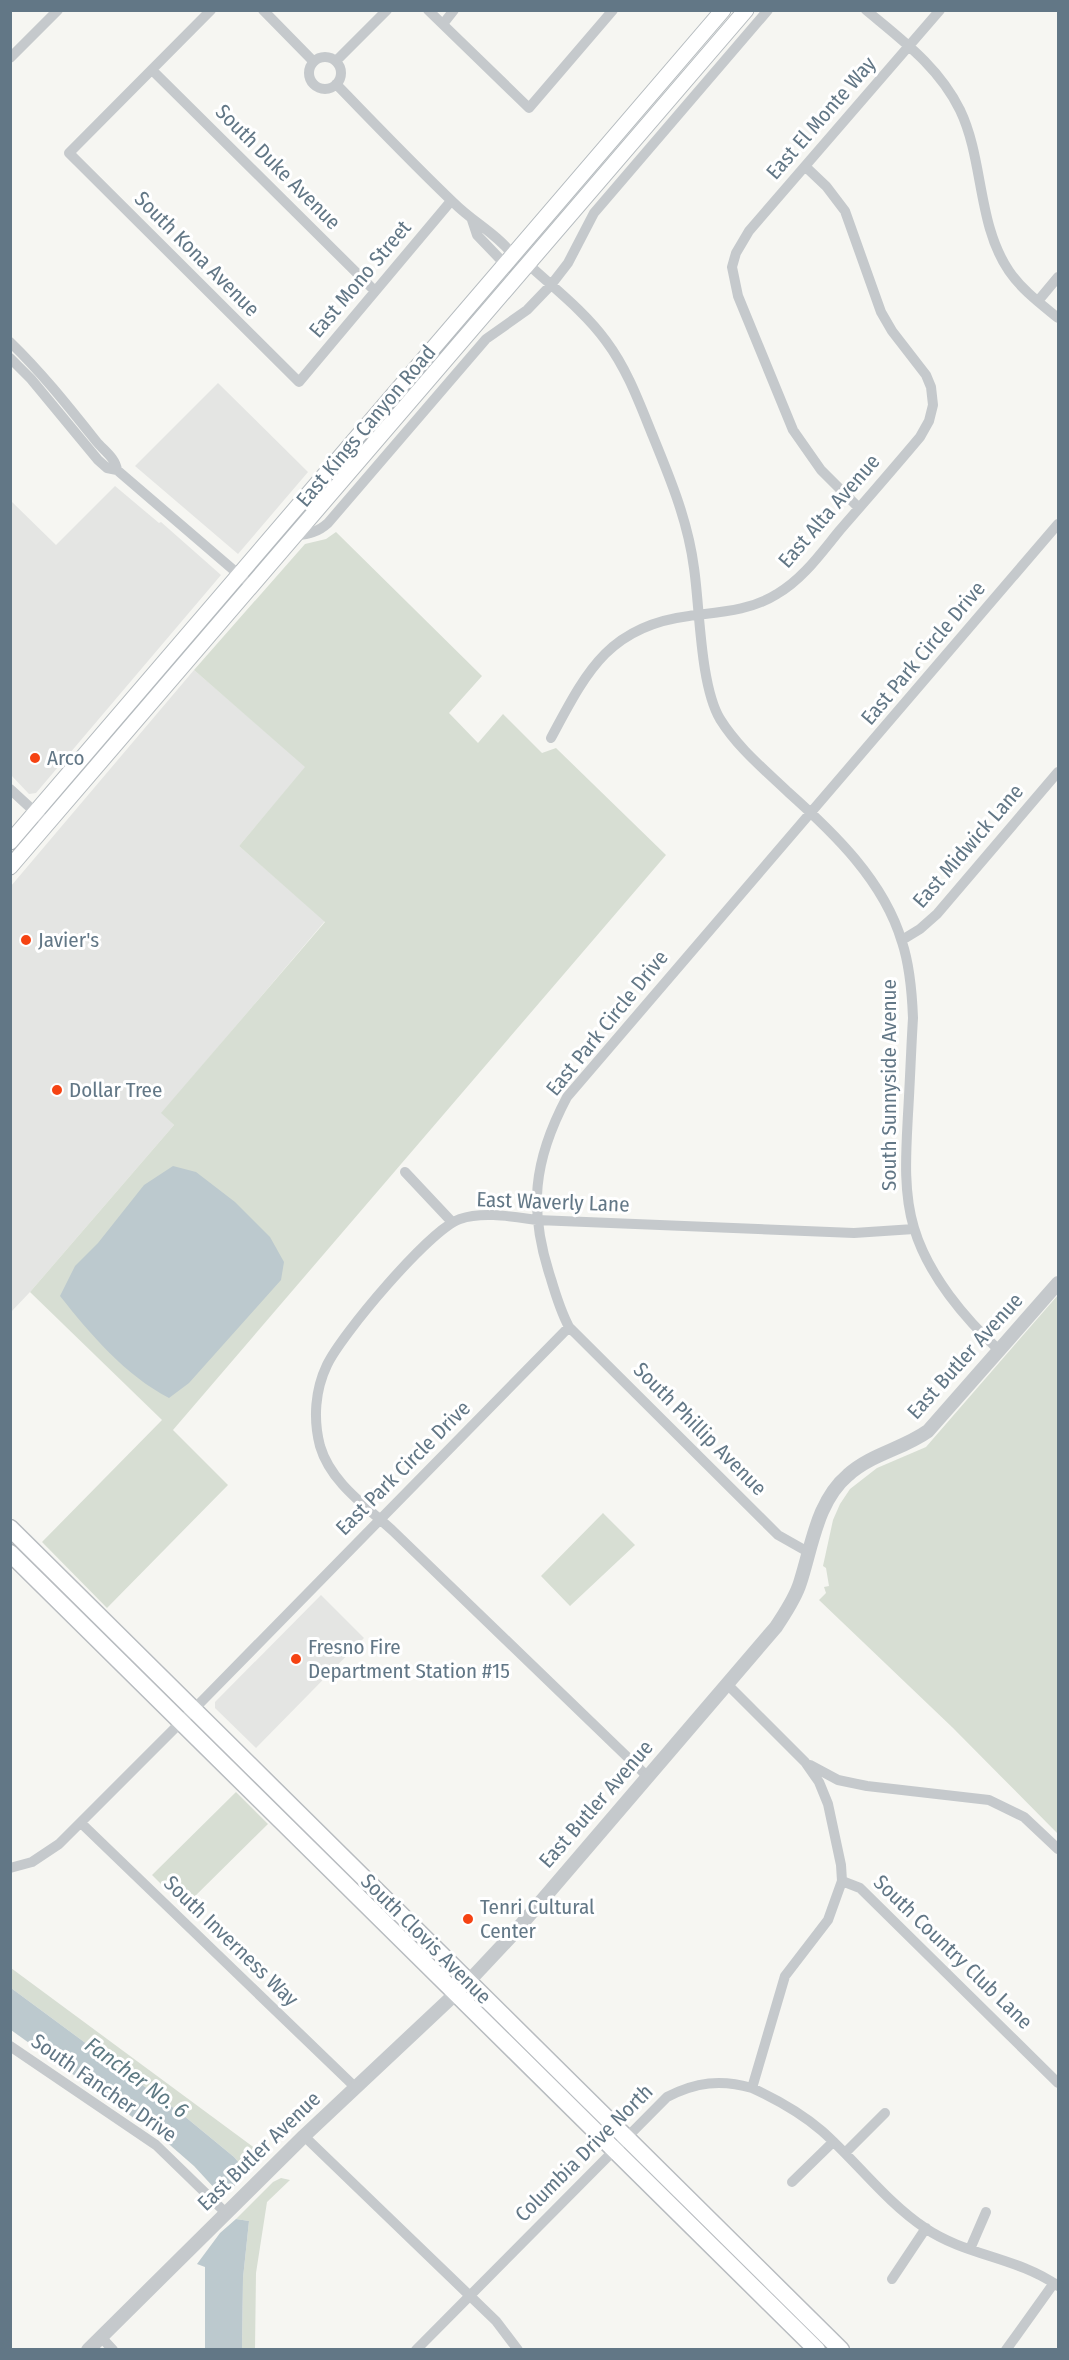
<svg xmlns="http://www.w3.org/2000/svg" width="1069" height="2360" font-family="'Fira Sans Condensed',sans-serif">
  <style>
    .built { fill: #e4e5e3 }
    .green { fill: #d7ded3 }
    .water { fill: #bcc9ce }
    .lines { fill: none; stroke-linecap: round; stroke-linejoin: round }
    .secondary-casing { stroke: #b5bbbf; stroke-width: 17 }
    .primary-casing { stroke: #b8bcc0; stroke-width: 19 }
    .minor { stroke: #c5c9cc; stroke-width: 10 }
    .tertiary { stroke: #c5c9cc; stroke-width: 14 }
    .secondary { stroke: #fff; stroke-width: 15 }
    .primary { stroke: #fff; stroke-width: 16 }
    .poi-dot { fill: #f54313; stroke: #fff; stroke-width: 2 }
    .labels { text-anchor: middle; stroke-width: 6; stroke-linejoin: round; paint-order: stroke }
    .street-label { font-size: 21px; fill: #627786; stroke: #fff }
    .poi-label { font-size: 21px; fill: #627786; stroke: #fff; text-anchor: start }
    .water-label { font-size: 22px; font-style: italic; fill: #5d7a83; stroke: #fff }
  </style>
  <rect width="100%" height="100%" fill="#f6f6f2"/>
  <path class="built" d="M 218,383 L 308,472 L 238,554 L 135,466 Z
    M 115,486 L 159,523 L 161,522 L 221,575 L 36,793 L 29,794 L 11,775 L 11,501 L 56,545 Z
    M 194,670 L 306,767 L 239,846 L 325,921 L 162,1113 L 174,1125 L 30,1292 L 11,1312 L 11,886 Z
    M 321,1595 L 364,1638 L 256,1748 L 215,1708 L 215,1702 Z"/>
  <path class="green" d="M 336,532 L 482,676 L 449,713 L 478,743 L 503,714 L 542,753 L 556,748 L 666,855 L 173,1430 L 228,1485 L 107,1608 L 42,1542 L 162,1420 L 30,1292 L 174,1125 L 161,1113 L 325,922 L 239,846 L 305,767 L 194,670 L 305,544 L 326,539 Z
    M 1058,1295 L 1058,1834 L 953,1728 L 819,1600 L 826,1593 L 824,1587 L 829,1586 L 826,1568 L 823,1566 L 833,1520 L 840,1504 L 850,1489 L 877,1468 L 926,1447 Z
    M 603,1513 L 635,1545 L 570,1606 L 541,1576 Z
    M 236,1792 L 268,1824 L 184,1907 L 152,1875 Z
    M 11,1968 L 260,2152 L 254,2161 L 256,2165 L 247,2172 L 234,2157 L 183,2115 L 11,1988 Z
    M 281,2178 L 290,2180 L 267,2202 L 256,2273 L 255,2349 L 242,2349 L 243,2278 L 249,2221 L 236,2219 L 273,2182 Z"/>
  <path class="water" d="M 173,1166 L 196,1172 L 235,1202 L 270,1237 L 284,1262 L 281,1280 L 189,1383 L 169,1398 C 125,1375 91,1335 60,1296 L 75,1266 L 98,1243 L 144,1185 Z
    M 11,1988 L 183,2115 L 234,2157 L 247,2172 L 229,2192 L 217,2191 L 194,2166 L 163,2139 L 11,2030 Z
    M 236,2219 L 249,2221 L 243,2278 L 242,2349 L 205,2349 L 205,2267 L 197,2264 L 220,2233 Z"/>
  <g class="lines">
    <defs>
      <path id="secondary" d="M 10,842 L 723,10
        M 10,867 L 746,10"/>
      <path id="primary" d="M 10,1528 L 841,2350
        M 10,1553 L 817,2350"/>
    </defs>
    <use href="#secondary" class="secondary-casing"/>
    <use href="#primary" class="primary-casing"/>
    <path class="minor" d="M 211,10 L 69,153 L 299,382 L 451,201
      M 263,10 L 313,61
      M 428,10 L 529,108 L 613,10
      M 866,10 C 902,40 939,67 960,110 C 984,160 977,224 1009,271 C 1022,290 1041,304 1058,318
      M 443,24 L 454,10
      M309 73a16 16 0 1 1 32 0a16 16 0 1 1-32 0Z
      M 10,58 L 58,10
      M 336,61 L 387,10
      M 152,70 L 375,291
      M 336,84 C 375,124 414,165 454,203 C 473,222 497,234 513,255
      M 472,220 L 477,235 L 500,259 L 503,266
      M 529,265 C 555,289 585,312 606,341 C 627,369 639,402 652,434 C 670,478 688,521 694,568 C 700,609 700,685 720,719 C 738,748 764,769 788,792 C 834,833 884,881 902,942 C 910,966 912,992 913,1018 C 911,1050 910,1082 908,1114 C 906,1152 903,1192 914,1228 C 928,1275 965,1319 1000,1351
      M 1038,301 L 1058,277
      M 10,342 C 42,373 68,406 96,441 C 103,450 115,457 117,470
      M 10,358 L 31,379 L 98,460 L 107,468 L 117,470 L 244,579
      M 859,508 L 821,470 L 793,430 L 738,296 L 732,267 L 736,253 L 749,231 L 940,10
      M 294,536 C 308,534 317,533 328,523 L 486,339 L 527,310 L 551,285 L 568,263 L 594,213 L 768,10
      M 551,738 C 586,673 608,626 689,616 C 720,612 750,611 777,594 C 803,579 821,553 840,530 C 867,499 894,468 920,437 L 929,421 L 933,405 L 931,387 L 926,375 L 892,331 L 881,312 L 845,211 L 826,186 L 806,167
      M 10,789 L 48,824
      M 902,940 L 920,929 L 937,914 L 1058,772
      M 405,1172 L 452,1222
      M 569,1327 L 778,1535 L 808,1552
      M 810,1765 L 838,1780 L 867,1786 L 989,1800 L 1024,1817 L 1058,1849
      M 647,1776 L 393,1531 C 366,1506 331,1483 320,1446 C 313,1419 315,1390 327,1365 C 341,1335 430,1229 460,1219 C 483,1211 514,1217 537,1220 L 854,1233 L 914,1229
      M 81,1823 L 355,2087
      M 10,1868 L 32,1862 L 59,1844 L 203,1700 L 569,1327 C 561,1312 556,1296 551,1279 C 528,1210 533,1161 567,1097 L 1058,524
      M 842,1881 L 860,1888 L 1058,2083
      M 10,2046 L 156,2145 L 226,2213
      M 752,2088 C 778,2100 801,2113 822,2131 C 857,2162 886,2202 925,2228 C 966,2256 1017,2257 1058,2286
      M 304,2136 L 496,2321 L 518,2350
      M 845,2153 L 885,2113
      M 792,2182 L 833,2142
      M 970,2249 L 986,2212
      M 892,2279 L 926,2228
      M 101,2337 L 113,2350
      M 416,2350 L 667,2097 C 696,2082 721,2079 752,2088 L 785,1976 L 828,1920 L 842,1881 L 841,1865 L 828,1804 L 819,1782 L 805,1762 L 727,1684
      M 1006,2350 L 1054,2283"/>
    <path class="tertiary" d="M 88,2350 L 304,2136 L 469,1981 L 514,1933 L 776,1627 C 785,1613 795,1599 800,1583 C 812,1546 817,1501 848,1475 C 871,1454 903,1449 928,1431 L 1058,1283"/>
    <use href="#secondary" class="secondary"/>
    <use href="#primary" class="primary"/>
  </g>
  <g class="poi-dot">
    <circle cx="35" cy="758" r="6"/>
    <circle cx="26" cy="940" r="6"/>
    <circle cx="57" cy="1090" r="6"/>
    <circle cx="296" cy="1659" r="6"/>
    <circle cx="468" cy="1919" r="6"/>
  </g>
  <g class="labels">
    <g class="street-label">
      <text transform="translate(821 118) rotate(-49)" y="7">East El Monte Way</text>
      <text transform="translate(278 167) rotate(45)" y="7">South Duke Avenue</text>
      <text transform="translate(197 254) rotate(45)" y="7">South Kona Avenue</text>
      <text transform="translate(360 279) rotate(-50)" y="7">East Mono Street</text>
      <text transform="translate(366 426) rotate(-50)" y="7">East Kings Canyon Road</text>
      <text transform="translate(829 511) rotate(-49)" y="7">East Alta Avenue</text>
      <text transform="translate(923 653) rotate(-50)" y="7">East Park Circle Drive</text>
      <text transform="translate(968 846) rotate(-49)" y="7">East Midwick Lane</text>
      <text transform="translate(607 1023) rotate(-51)" y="7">East Park Circle Drive</text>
      <text transform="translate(889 1085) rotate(-90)" y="7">South Sunnyside Avenue</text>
      <text transform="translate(553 1202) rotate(2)" y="7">East Waverly Lane</text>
      <text transform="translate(965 1356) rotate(-48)" y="7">East Butler Avenue</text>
      <text transform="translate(700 1429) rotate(45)" y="7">South Phillip Avenue</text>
      <text transform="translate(403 1468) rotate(-45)" y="7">East Park Circle Drive</text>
      <text transform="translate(596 1804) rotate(-49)" y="7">East Butler Avenue</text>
      <text transform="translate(426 1939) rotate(45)" y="7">South Clovis Avenue</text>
      <text transform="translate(231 1941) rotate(44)" y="7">South Inverness Way</text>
      <text transform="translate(953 1952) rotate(44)" y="7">South Country Club Lane</text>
      <text transform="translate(104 2088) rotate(35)" y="7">South Fancher Drive</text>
      <text transform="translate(259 2151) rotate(-44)" y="7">East Butler Avenue</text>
      <text transform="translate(584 2153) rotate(-45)" y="7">Columbia Drive North</text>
    </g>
    <g class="poi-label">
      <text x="47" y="765">Arco</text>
      <text x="38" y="947">Javier's</text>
      <text x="69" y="1097">Dollar Tree</text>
      <text x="308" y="1654">Fresno Fire<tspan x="308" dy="24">Department Station #15</tspan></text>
      <text x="480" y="1914">Tenri Cultural<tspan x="480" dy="24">Center</tspan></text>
    </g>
    <g class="water-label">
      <text transform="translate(137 2077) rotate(36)" y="8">Fancher No. 6</text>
    </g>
  </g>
  <rect width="1069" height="2360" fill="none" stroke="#627786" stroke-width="24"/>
</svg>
